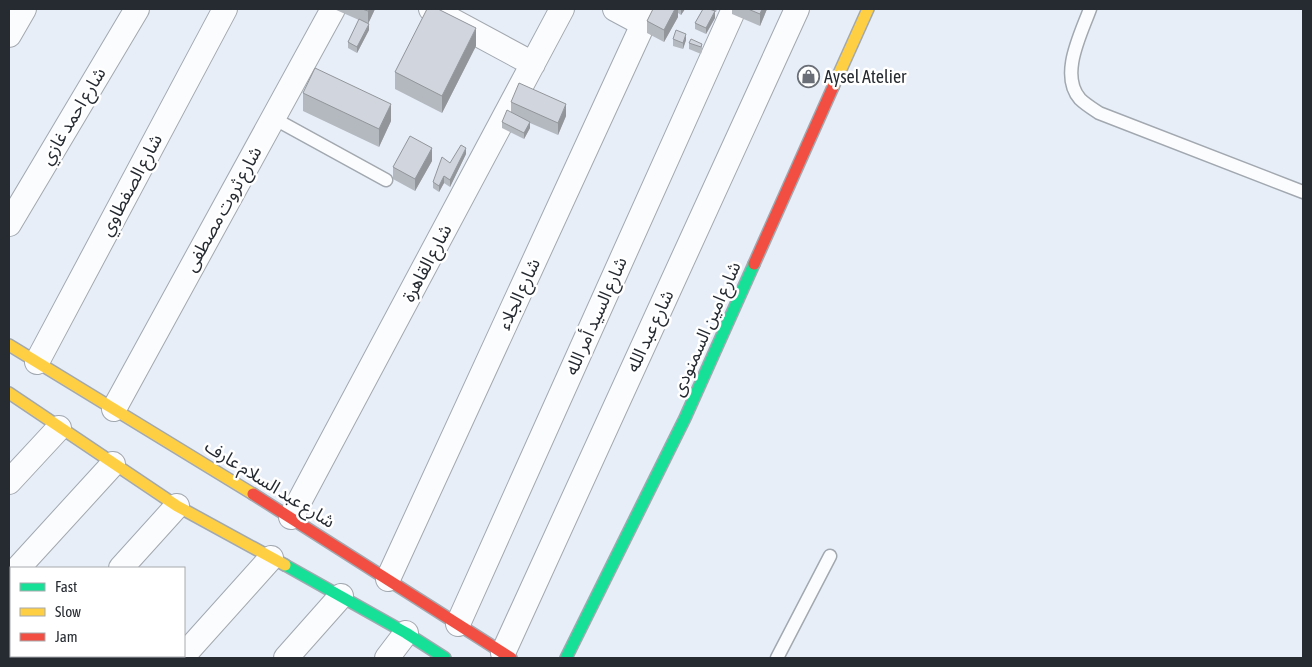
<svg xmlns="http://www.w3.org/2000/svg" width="1312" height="667" font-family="'Asap Condensed','Noto Sans Arabic',sans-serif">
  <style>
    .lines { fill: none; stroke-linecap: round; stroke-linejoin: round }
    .lane-casing { stroke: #a2a8af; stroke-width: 15 }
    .street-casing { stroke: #a2a8af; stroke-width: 26 }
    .fast-casing { stroke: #a2a8af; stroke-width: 14 }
    .slow-casing { stroke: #a2a8af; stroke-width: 14 }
    .jam-casing { stroke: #a2a8af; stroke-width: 14 }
    .lane { stroke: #fbfcfe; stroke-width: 12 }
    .street { stroke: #fbfcfe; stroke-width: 24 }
    .fast { stroke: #16e098; stroke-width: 11 }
    .slow { stroke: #ffcf43; stroke-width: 11 }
    .jam { stroke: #f24e42; stroke-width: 11 }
    .wall { fill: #b4b8bf }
    .shaded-wall { fill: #92969b }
    .building { fill: #d1d6de; stroke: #92969b }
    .labels { text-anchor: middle; stroke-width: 5; stroke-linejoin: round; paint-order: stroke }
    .poi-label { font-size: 18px; fill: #262b32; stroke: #fff; text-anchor: start }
    .street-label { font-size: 18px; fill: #262b32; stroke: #fff }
  </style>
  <rect width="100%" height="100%" fill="#e7eef8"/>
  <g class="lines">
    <defs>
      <path id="lane" d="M 1090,9 C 1081,34 1059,75 1080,99 C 1085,104 1093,109 1099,113 L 1303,192
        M 273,118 L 386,180
        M 777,658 L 830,556"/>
      <path id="street" d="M 431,9 L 533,64
        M 615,9 L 643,24
        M 9,35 L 24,9
        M 9,224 L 137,9
        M 37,362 L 225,9
        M 114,409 L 333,9
        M 9,482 L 59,428
        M 291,517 L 562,9
        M 18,568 L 113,464
        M 121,568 L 177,506
        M 388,579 L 650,9
        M 458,624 L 734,9
        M 503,653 L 797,9
        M 184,655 L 271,558
        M 39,658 L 42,656
        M 286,658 L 341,596
        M 387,658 L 406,633"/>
      <path id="fast" d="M 285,565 L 406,633 L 445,658
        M 566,658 L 685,418 L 754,264"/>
      <path id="slow" d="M 833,87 L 868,9
        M 9,345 L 253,494
        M 9,393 L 177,506 L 285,565"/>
      <path id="jam" d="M 754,264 L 833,87
        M 253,494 L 511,658"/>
    </defs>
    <use href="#lane" class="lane-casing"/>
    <use href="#street" class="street-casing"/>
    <use href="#fast" class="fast-casing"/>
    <use href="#slow" class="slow-casing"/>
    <use href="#jam" class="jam-casing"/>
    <use href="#lane" class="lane"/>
    <use href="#street" class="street"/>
    <use href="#fast" class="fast"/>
    <use href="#slow" class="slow"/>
    <use href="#jam" class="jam"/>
  </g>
  <path class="wall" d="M 334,9 L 375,9 L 368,24 L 362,21 L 369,30 L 357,53 L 348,48 L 348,42 L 359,20 Z
    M 653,9 L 685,9 L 681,15 L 678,13 L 678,17 L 664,42 L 647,33 L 647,21 Z
    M 703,9 L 717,9 L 716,12 L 715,12 L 715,18 L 706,34 L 695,29 L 695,23 Z
    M 732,9 L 767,9 L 760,26 L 732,14 Z
    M 673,39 L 686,40 L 683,49 L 673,46 Z
    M 689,43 L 702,44 L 702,50 L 701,54 L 689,49 Z
    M 476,46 L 442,113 L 395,89 L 395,72 Z
    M 303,93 L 391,121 L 379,147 L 303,111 Z
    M 511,102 L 566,116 L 558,135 L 530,123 L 530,128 L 524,139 L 502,128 L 502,122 L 511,112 Z
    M 466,154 L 450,187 L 444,183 L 439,192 L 433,188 L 433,182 L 450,163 Z
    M 432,161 L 415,191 L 393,179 L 393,167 Z"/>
  <path class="shaded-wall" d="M 369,9 L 375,9 L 368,24 L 368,11 Z
    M 675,9 L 678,9 L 678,17 L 664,42 L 664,30 Z
    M 681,9 L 685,9 L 681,15 Z
    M 762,9 L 767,9 L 760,26 L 760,14 Z
    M 715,11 L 715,18 L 706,34 L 706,28 Z
    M 369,24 L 369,30 L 357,53 L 357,47 Z
    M 476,28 L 476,46 L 442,113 L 442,96 Z
    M 686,34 L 686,40 L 683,49 L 683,43 Z
    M 391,104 L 391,121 L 379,147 L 379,129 Z
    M 566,104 L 566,116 L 558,135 L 558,123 Z
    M 530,122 L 530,128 L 524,139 L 524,133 Z
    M 432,148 L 432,161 L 415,191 L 415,179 Z
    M 466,148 L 466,154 L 450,187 L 450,180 Z
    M 444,176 L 444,183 L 439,192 L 439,186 Z"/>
  <path class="building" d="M 362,9 L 369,9 L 368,11 Z
    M 427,9 L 438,9 L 476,28 L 442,96 L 395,72 Z
    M 653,9 L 675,9 L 664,30 L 647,21 Z
    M 703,9 L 709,9 L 715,11 L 706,28 L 695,23 Z
    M 748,9 L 762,9 L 760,14 Z
    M 359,19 L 369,24 L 357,47 L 348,42 Z
    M 676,30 L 686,34 L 683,43 L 673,39 Z
    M 691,39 L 702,44 L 701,47 L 689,43 Z
    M 315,68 L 391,104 L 379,129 L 303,93 Z
    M 519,83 L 566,104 L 558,123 L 511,102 Z
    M 507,110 L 530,122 L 524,133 L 502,122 Z
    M 410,136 L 432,148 L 415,179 L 393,167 Z
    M 461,145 L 466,148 L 450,180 L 444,176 L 439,186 L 433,182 L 442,157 L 450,163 Z"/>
  <defs>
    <symbol id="shop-ring" viewBox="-11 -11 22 22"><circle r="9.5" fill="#fff" stroke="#6a6f77" stroke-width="1.5"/><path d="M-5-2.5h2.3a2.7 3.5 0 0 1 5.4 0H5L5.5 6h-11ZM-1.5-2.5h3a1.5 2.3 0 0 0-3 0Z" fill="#6a6f77"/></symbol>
  </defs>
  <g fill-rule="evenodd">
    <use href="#shop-ring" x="796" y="64" width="25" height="25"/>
  </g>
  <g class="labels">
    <g class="poi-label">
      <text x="824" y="83">Aysel Atelier</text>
    </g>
    <g class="street-label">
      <text transform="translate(73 116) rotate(-59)" y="6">شارع احمد غازي</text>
      <text transform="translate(131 185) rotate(-62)" y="6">شارع الصفطاوي</text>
      <text transform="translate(223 209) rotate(-61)" y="6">شارع ثروت مصطفى</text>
      <text transform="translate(427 263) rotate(-62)" y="6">شارع القاهرة</text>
      <text transform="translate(519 294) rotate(-65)" y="6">شارع الجلاء</text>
      <text transform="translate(596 316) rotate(-66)" y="6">شارع السيد أمر الله</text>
      <text transform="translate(706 329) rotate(-66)" y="6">شارع امين السمنودى</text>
      <text transform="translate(650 331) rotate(-65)" y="6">شارع عبد الله</text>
      <text transform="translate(270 484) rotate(32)" y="6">شارع عبد السلام عارف</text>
    </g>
  </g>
  <rect width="1312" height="667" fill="none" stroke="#262b32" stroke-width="20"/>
  <rect x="10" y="567" width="175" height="90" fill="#ffffff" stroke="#a8aaad"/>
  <rect x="20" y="583" width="25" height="8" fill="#16e098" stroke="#a8aaad"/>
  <text x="55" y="592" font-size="15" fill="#262b32">Fast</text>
  <rect x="20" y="608" width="25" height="8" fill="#ffcf43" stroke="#a8aaad"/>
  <text x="55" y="617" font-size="15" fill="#262b32">Slow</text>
  <rect x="20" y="633" width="25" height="8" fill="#f24e42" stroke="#a8aaad"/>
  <text x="55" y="642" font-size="15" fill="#262b32">Jam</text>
</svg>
